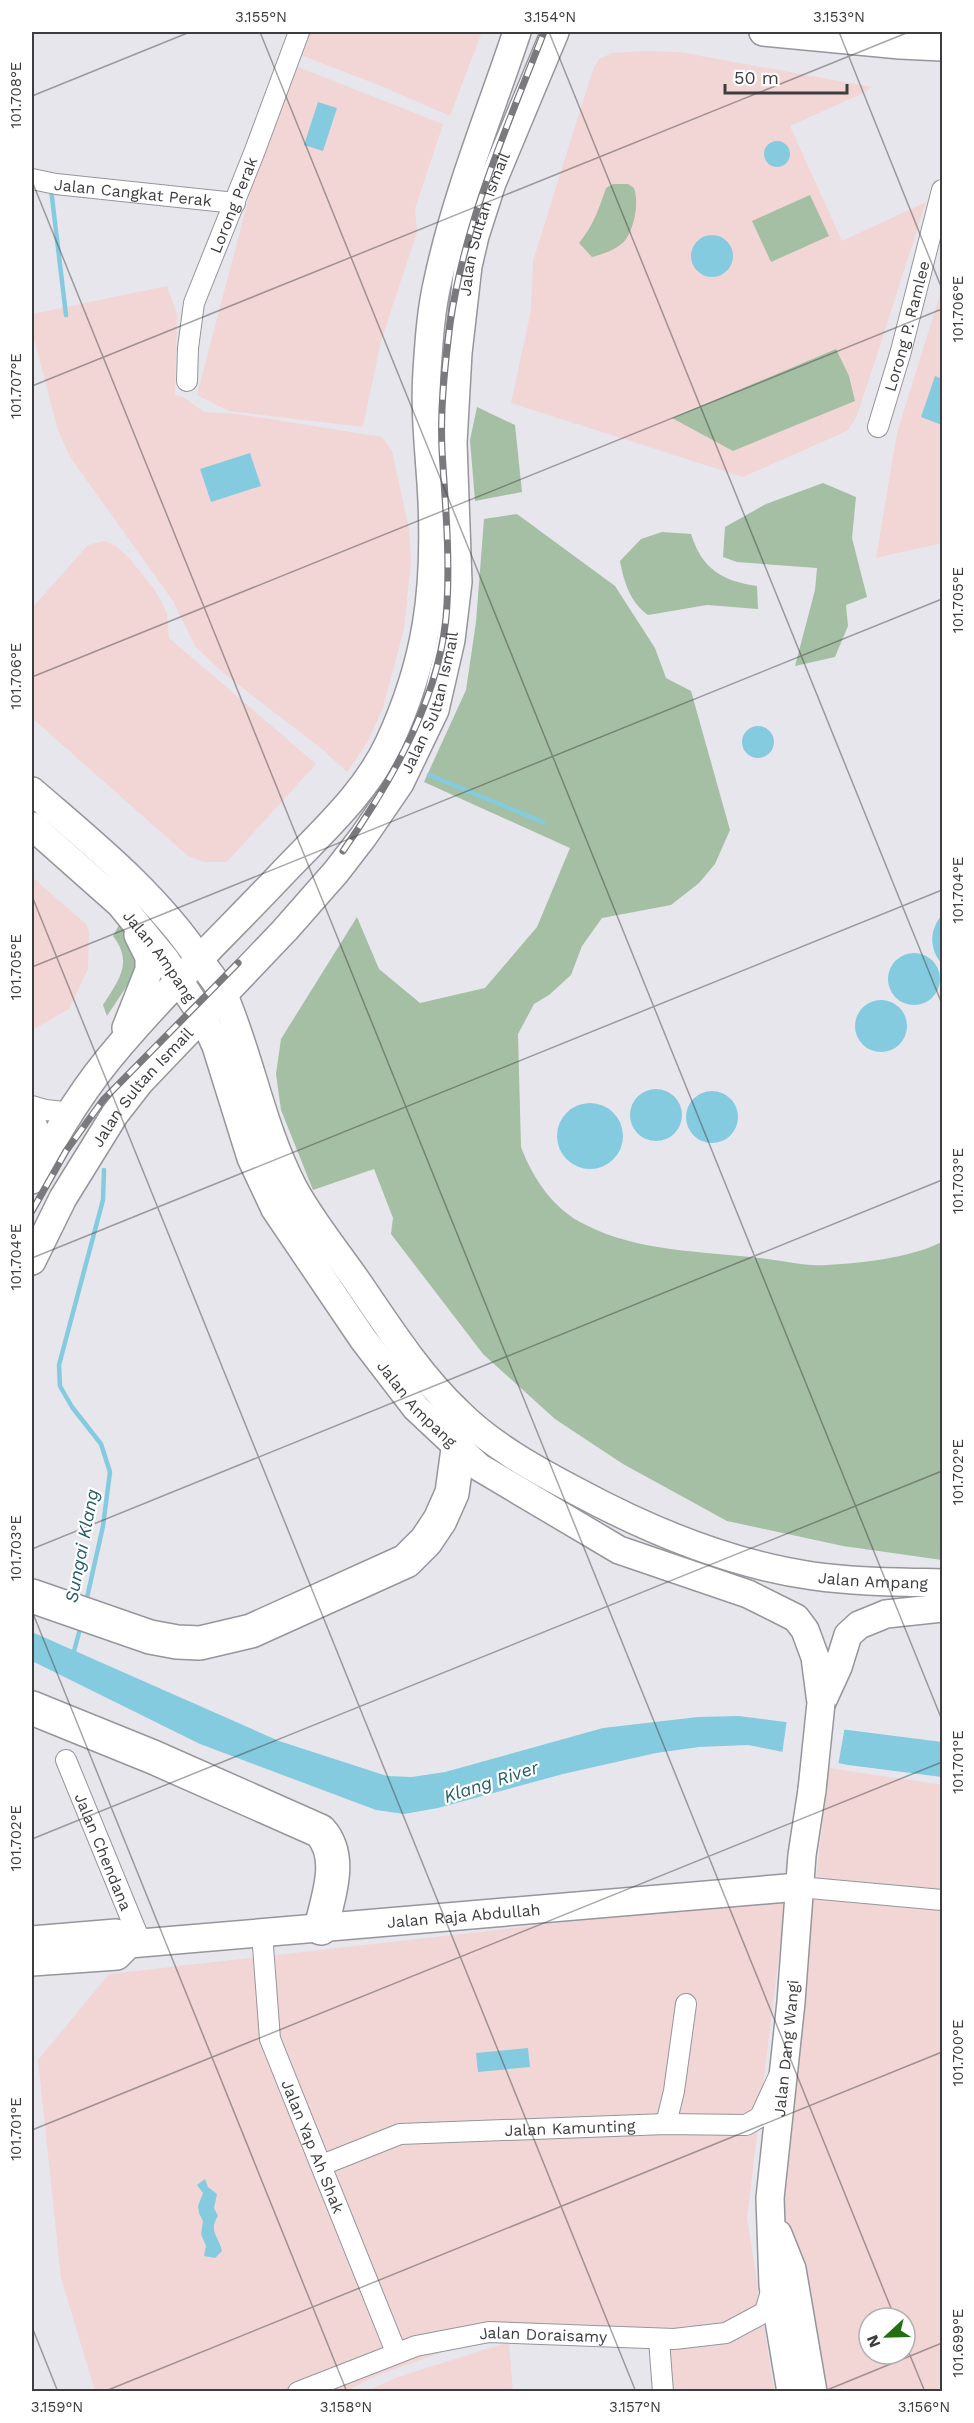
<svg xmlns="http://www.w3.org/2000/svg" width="974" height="2423" font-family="'Work Sans',sans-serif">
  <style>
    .commercial { fill: #f1d6d5; fill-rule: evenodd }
    .green { fill: #a4bfa3 }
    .water { fill: #85cbdf }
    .pier { fill: #e7e6ed }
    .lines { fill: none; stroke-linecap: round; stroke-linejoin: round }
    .stream { stroke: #85cbdf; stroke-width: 4.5 }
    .street-casing { stroke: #96959c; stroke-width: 22 }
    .secondary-casing { stroke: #96959c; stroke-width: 30 }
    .highway-casing { stroke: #96959c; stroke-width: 36 }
    .street { stroke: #fff; stroke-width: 20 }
    .secondary { stroke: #fff; stroke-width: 27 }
    .highway { stroke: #fff; stroke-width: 33 }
    .rail-casing { stroke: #7a797d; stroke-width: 7 }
    .rail { stroke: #fff; stroke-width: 4.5; stroke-dasharray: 14; stroke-linecap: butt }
    .secondary-bridge-casing { stroke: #96959c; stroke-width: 30; stroke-linecap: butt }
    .secondary-bridge { stroke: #fff; stroke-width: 27 }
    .ticks { fill: none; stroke: #3d3c3f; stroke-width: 1.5; stroke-opacity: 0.45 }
    .labels { text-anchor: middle; stroke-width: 4.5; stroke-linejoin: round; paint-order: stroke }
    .street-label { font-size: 16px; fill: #3d3c3f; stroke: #fff }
    .water-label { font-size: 18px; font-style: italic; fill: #235c6b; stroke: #fff }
    .neatline { fill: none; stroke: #3d3c3f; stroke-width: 2 }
    .ticks-label { font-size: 15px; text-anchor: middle; fill: #3d3c3f }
  </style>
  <rect width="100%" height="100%" fill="#e7e6ed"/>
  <path class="commercial" d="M 304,32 L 482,32 L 450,116 L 381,86 L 295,53 Z
    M 642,51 L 679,52 L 872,87 L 861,94 L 790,126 L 842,241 L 926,202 L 874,364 L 856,418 L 847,431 L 743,477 L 511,403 L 531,310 L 533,261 L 593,69 L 599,59 L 612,53 Z
    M 293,65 L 443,124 L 415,209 L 417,232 L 381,341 L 363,427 L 229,411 L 197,395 L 261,151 Z
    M 167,286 L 177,314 L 175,395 L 183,397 L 204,412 L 238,414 L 382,437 L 392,451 L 409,529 L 411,562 L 404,629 L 383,708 L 367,743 L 347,772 L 323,750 L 222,672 L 195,646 L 173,601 L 70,457 L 58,430 L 32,331 L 32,314 Z
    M 942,288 L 942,543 L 876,558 L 897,433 Z
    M 104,541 L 115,545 L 130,559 L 155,590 L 167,613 L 169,638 L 316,764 L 227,862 L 204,862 L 188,856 L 32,718 L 32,608 L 88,545 Z
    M 32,877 L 86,924 L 89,931 L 88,969 L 69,1009 L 32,1030 Z
    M 829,1768 L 942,1785 L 942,2391 L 820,2391 L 777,2210 ZM 869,2318 L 905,2318 L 905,2354 L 869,2354 Z
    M 786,1897 L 747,2218 L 774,2391 L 675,2391 L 655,2330 L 506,2329 L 376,2376 L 346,2391 L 95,2391 L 61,2278 L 38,2060 L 109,1974 Z
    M 509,2342 L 513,2391 L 365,2392 L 398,2377 Z"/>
  <path class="green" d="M 613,184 L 628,184 L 634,188 C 639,202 635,226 626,239 C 619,249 603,254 592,257 L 579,243 C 593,226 599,209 606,188 Z
    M 810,195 L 829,236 L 771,262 L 752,221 Z
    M 836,349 L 849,376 L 855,401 L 733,451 L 672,418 Z
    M 477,407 L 515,425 L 522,492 L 475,501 L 470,440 Z
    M 823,483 L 856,497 L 852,538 L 867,597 L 846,605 L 848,626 L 835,657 L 795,666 L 815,590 L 817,568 L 737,562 L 723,557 L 725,527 L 766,504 Z
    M 517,514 L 615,586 L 655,648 L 666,678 L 691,691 L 730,830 L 715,864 L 699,883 L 671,905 L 602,918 L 582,946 L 571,975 L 549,995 L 534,1004 L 518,1034 L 521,1147 C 533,1179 554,1210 586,1225 C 639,1252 701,1251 759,1258 C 781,1260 805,1267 827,1265 C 864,1263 909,1258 942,1242 L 942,1560 L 843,1546 L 727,1521 L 623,1464 L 555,1419 L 483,1354 L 391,1234 L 393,1218 L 374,1169 L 313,1190 L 281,1110 L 276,1074 L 281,1039 L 357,917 L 379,969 L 420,1003 L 485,988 L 537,927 L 570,848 L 424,782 L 466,690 L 476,622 L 484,519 Z
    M 662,532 L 691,534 C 702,569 722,581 757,586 L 758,609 L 707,605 L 648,615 C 630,602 624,582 620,561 L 641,539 Z
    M 119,925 L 140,954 L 134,975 L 107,1016 L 103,1005 C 118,981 134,963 113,936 Z"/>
  <path class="water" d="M 318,102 L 337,108 L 323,151 L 304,145 Z
    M764 154a13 13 0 1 1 26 0a13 13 0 1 1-26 0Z
    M691 256a21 21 0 1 1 42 0a21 21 0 1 1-42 0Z
    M 935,376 L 942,379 L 942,425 L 921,417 Z
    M 250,453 L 261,486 L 211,502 L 200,469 Z
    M742 742a16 16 0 1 1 32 0a16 16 0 1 1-32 0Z
    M 942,915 L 942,964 C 929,949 929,930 942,915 Z
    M888 979a26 26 0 1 1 52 0a26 26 0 1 1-52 0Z
    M855 1026a26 26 0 1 1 52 0a26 26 0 1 1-52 0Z
    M630 1115a26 26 0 1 1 52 0a26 26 0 1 1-52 0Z
    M686 1117a26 26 0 1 1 52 0a26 26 0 1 1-52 0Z
    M557 1136a33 33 0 1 1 66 0a33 33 0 1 1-66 0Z
    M 32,1632 L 279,1741 L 387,1776 L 412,1777 L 445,1772 L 603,1728 L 698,1717 L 739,1716 L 942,1742 L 942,1777 L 848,1765 L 748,1745 L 699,1747 L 656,1753 L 563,1774 L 438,1808 L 404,1814 L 376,1810 L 200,1744 L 32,1661 Z
    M 528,2048 L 530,2067 L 478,2072 L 476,2053 Z
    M 205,2179 L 208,2187 L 217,2194 L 214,2208 L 218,2216 C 208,2231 219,2237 222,2251 L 215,2258 L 204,2256 L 206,2246 L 201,2234 L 203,2221 L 199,2213 L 198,2206 L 203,2193 L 197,2185 Z"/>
  <path class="pier" d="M 787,1719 L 845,1726 L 838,1766 L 782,1755 Z"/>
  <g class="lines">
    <path class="stream" d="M 51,189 L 66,315
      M 429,775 L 543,822
      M 93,1114 L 93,1117
      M 86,1602 L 103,1526 L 110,1472 L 101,1444 L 72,1407 L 60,1386 L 59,1365 L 103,1200 L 104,1170
      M 73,1655 L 81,1625"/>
    <defs>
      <g id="street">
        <path id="s1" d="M 32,179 L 56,184 L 235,203"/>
        <path id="s2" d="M 187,381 L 188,348 L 194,303 L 254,153 L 299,32"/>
        <path id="s3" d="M 878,427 L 901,351 L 942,190"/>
        <path d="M 32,1106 L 46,1110 L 72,1113"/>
        <path d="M 32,1113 L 40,1133 L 39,1162"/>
        <path id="s4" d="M 66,1760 L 141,1943"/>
        <path d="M 799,1887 L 942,1900"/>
        <path id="s5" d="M 262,1933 L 270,2039 L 396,2352"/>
        <path d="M 666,2124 L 674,2091 L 686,2004"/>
        <path id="s6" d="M 322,2165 L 400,2134 L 666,2124 L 746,2125 L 760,2117 L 778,2078"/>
        <path d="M 659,2340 L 663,2392"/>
        <path id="s7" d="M 298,2392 L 416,2346 L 489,2332 L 674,2339 L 726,2333 L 765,2312 L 772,2288"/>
      </g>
      <g id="secondary">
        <path d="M 763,32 L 900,45 L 942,47"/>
        <path id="s8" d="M 32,791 C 92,843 155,893 200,960 C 208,973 220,985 225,998 C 251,1060 262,1127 293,1187 C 311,1221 337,1252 359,1284 C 389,1328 419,1375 458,1412 C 491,1445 534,1469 576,1491 C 650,1531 729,1564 813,1576 C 856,1582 900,1582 942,1583"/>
        <path id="s9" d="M 32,826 L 120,904 L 165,959 L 203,1017 L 216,1046 L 251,1158 L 275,1209 L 363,1339 L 416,1408 L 479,1467 L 619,1550 L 748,1594 L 796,1618 L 805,1630 L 815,1657 L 821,1703"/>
        <path d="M 126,1028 L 149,970 L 149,957 L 138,935"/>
        <path d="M 32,1180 C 55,1134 87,1083 121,1044 C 170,986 226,933 278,878 C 317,836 365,795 389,743 C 427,661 436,591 432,501 C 430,457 424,415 427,371 C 429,341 431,309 438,280 C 456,195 490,113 517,32"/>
        <path id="s10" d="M 32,1261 L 63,1198 L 115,1114 L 140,1082 L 285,930 L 336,872 L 363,837 L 400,783 L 435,710 L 451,640 L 458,582 L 453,443 L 458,353 L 468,266 L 475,236 L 492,183 L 555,32"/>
        <path d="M 822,1702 L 838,1667 L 848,1635 L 859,1625 L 886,1614 L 942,1608"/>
        <path d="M 32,1940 L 116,1933 L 129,1944"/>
        <path id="s11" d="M 32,1962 L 117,1956 L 129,1944 L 799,1887"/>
        <path d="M 778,2234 L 792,2269 L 813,2392"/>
        <path id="s12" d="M 791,2392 L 773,2285 L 770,2198 L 791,2002 L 802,1855 L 812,1790"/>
      </g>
      <path id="highway" d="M 32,1596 L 150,1637 L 177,1642 L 200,1643 L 251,1631 L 406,1561 L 426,1541 L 440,1520 L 452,1493 L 458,1449
        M 32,1708 L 153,1757 L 320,1831 C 344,1857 328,1897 321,1928"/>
    </defs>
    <use href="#street" class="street-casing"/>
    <use href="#secondary" class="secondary-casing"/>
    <use href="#highway" class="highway-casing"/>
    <use href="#street" class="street"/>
    <use href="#secondary" class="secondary"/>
    <use href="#highway" class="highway"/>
    <defs>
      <path id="rail" d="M 343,851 C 393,779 443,693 447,604 C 450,552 445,501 442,450 C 440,408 445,365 450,324 C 465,221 507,127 544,32
        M 32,1211 L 66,1151 L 103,1100 L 238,963"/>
    </defs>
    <use href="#rail" class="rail-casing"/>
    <use href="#rail" class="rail"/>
    <defs>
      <path id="secondary-bridge" d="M 812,1790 L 821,1703"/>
    </defs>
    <use href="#secondary-bridge" class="secondary-bridge-casing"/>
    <use href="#secondary-bridge" class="secondary-bridge"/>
  </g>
  <path class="ticks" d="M 260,32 L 942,1720M 549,32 L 942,1004M 839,32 L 942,289M 32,96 L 190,32M 32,181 L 895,2318M 32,386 L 909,32M 32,677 L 942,309M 32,896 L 636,2392M 32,967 L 942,599M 32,1258 L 942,890M 32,1549 L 942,1180M 32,1611 L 347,2392M 32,1839 L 942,1471M 32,2130 L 942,1762M 32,2327 L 58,2392M 905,2343 L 925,2392M 103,2392 L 942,2052M 822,2392 L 942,2343"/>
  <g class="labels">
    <g class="street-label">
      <text dy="6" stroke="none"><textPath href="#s1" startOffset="102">Jalan Cangkat Perak</textPath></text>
      <text dy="6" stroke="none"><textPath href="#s2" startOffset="184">Lorong Perak</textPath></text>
      <text dy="6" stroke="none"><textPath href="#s10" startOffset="1179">Jalan Sultan Ismail</textPath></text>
      <text dy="6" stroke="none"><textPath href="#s3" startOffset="105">Lorong P. Ramlee</textPath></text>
      <text dy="6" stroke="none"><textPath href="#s10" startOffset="693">Jalan Sultan Ismail</textPath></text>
      <text dy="6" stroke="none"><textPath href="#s9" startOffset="183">Jalan Ampang</textPath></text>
      <text dy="6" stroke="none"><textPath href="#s10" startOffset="207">Jalan Sultan Ismail</textPath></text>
      <text dy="6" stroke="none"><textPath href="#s9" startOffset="705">Jalan Ampang</textPath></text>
      <text dy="6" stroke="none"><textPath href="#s8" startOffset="1221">Jalan Ampang</textPath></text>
      <text dy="6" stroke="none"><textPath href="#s4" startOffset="99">Jalan Chendana</textPath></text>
      <text dy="6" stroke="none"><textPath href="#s11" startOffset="438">Jalan Raja Abdullah</textPath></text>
      <text dy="6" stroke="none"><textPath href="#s12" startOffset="346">Jalan Dang Wangi</textPath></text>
      <text dy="6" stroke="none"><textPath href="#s6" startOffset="254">Jalan Kamunting</textPath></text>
      <text dy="6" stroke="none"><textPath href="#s5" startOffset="222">Jalan Yap Ah Shak</textPath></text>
      <text dy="6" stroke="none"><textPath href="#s7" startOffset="255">Jalan Doraisamy</textPath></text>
    </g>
    <g class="water-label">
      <text transform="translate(82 1546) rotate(-79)" y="6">Sungai Klang</text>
      <text transform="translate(491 1782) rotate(-18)" y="6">Klang River</text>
    </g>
  </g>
  <rect width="974" height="2423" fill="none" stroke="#ffffff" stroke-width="66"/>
  <g transform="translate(887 2336) rotate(248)"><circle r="28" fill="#ffffff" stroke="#b1b1b2" stroke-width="1.5"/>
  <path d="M0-4.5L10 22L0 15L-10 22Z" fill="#236e10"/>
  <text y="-9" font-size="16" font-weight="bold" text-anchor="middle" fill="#3d3c3f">N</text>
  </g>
  <path d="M725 84v9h122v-9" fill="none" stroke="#3d3c3f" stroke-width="3"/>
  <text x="734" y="84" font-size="18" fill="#3d3c3f" stroke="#ffffff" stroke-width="4.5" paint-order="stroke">50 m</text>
  <rect x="33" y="33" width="908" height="2357" class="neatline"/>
  <g class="ticks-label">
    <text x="261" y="22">3.155°N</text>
    <text x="550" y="22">3.154°N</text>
    <text x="839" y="22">3.153°N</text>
    <text transform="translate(16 95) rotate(-90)" y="5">101.708°E</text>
    <text transform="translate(958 309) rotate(-90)" y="5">101.706°E</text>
    <text transform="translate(16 386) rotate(-90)" y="5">101.707°E</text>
    <text transform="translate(958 600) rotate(-90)" y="5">101.705°E</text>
    <text transform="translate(16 676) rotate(-90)" y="5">101.706°E</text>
    <text transform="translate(958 890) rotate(-90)" y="5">101.704°E</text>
    <text transform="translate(16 967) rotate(-90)" y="5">101.705°E</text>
    <text transform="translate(958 1181) rotate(-90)" y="5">101.703°E</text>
    <text transform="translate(16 1257) rotate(-90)" y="5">101.704°E</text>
    <text transform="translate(958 1472) rotate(-90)" y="5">101.702°E</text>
    <text transform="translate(16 1548) rotate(-90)" y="5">101.703°E</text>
    <text transform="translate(958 1762) rotate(-90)" y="5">101.701°E</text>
    <text transform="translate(16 1838) rotate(-90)" y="5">101.702°E</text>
    <text transform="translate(958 2053) rotate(-90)" y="5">101.700°E</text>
    <text transform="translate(16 2129) rotate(-90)" y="5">101.701°E</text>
    <text transform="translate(958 2343) rotate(-90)" y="5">101.699°E</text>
    <text x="57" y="2412">3.159°N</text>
    <text x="346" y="2412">3.158°N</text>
    <text x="635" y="2412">3.157°N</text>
    <text x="924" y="2412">3.156°N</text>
  </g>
</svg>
